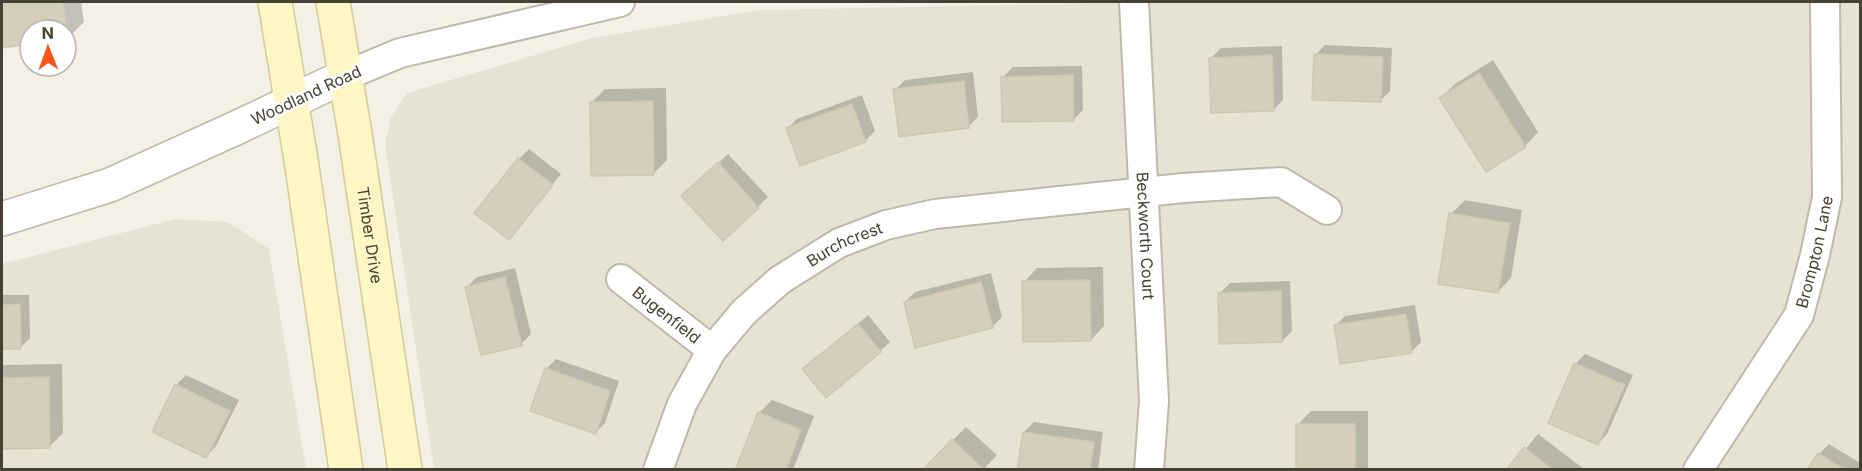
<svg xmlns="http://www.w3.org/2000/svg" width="1862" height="471" font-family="Inter,sans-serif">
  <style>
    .residential { fill: #e7e3d4 }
    .shadow { fill: #0003 }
    .building { fill: #d5cebb; stroke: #cfc7af; stroke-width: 1.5 }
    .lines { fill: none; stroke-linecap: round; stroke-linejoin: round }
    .minor-casing { stroke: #bebaa9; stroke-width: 32 }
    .tertiary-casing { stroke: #bebaa9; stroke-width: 36 }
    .secondary-casing { stroke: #d3ca96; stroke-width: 36 }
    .minor { stroke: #fff; stroke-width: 28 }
    .tertiary { stroke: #fff; stroke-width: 33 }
    .secondary { stroke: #fef7c5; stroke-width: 33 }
    .labels { text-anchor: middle; stroke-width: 5; stroke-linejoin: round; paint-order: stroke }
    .street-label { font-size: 16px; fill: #464135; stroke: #fff }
  </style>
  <rect width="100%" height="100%" fill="#f3f1e6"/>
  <path class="residential" d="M 1157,2 L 1860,2 L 1860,469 L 434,469 L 385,144 L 391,117 L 407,93 L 592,38 L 758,10 Z
    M 175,219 L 228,222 L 269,249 L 306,469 L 2,470 L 2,264 Z"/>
  <path class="shadow" d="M 2,2 L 81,2 L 84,22 L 68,38 L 66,38 L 66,30 L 30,30 L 30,43 L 2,46 Z
    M 1325,45 L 1392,48 L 1390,91 L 1380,101 L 1315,55 Z
    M 1282,46 L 1283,100 L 1273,110 L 1211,58 L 1221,48 Z
    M 1493,60 L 1538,132 L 1525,146 L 1441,98 L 1455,84 Z
    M 1082,66 L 1083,110 L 1073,120 L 1003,77 L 1013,67 Z
    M 973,72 L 978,117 L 968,127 L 895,90 L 905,80 Z
    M 666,88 L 667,160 L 654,173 L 591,103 L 605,89 Z
    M 862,95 L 875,131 L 865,141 L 787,129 L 797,119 Z
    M 529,149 L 561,174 L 509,238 L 519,159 Z
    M 728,154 L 768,197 L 723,239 L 693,186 Z
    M 1465,200 L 1522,210 L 1511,278 L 1498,292 L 1451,214 Z
    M 1103,267 L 1104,326 L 1091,340 L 1024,282 L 1037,268 Z
    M 515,268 L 531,334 L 521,344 L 467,287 L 477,277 Z
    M 991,273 L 1002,317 L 992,327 L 905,302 L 915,292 Z
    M 1290,281 L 1292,331 L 1282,341 L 1220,293 L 1230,283 Z
    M 2,295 L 29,295 L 30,338 L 20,348 L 2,348 Z
    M 1415,305 L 1421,342 L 1411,352 L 1335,326 L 1345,316 Z
    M 868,315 L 890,342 L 880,351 L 804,370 Z
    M 1585,354 L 1633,375 L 1607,434 L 1598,444 L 1575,364 Z
    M 556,359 L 619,381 L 605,423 L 595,433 L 546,369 Z
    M 62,364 L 63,433 L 49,447 L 2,448 L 2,365 Z
    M 186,375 L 239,400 L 216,446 L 206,456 L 176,385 Z
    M 772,400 L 814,416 L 793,470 L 737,470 L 759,413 Z
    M 1311,411 L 1368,411 L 1368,470 L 1297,470 L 1297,425 Z
    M 1034,422 L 1103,432 L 1098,470 L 1019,470 L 1024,432 Z
    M 966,427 L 997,455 L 983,470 L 953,440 Z
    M 1538,434 L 1584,469 L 1508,470 Z
    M 1829,444 L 1860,463 L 1860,470 L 1809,470 L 1819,454 Z"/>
  <path class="building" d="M 2,2 L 63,2 L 68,39 L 66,39 L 66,30 L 30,30 L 30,44 L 2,48 Z
    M 1314,54 L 1383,57 L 1381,102 L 1312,100 Z
    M 1272,55 L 1274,111 L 1211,113 L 1209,58 Z
    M 1479,73 L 1526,147 L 1486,172 L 1439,98 Z
    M 1073,75 L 1074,121 L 1002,122 L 1001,77 Z
    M 964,81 L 969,128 L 899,137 L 893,89 Z
    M 653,101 L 654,175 L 591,176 L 590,102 Z
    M 852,104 L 866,142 L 800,166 L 786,128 Z
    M 518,158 L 553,185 L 509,240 L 474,213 Z
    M 718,162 L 759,208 L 723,241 L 681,196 Z
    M 1449,213 L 1510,223 L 1498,293 L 1438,284 Z
    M 505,277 L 522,346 L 481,355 L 465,287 Z
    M 1090,280 L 1091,341 L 1023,342 L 1022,281 Z
    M 981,282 L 993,328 L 915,348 L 904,302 Z
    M 1281,291 L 1282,342 L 1219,344 L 1218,293 Z
    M 20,304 L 21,349 L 2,349 L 2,305 Z
    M 1406,314 L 1412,353 L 1340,364 L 1334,325 Z
    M 858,324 L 881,352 L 826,398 L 802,369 Z
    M 1574,363 L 1625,385 L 1598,445 L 1548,423 Z
    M 545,368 L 610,391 L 596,434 L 530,411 Z
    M 49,377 L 50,448 L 2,449 L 2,378 Z
    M 175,384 L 230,411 L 206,458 L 152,432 Z
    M 758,412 L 801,430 L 786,470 L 735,470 Z
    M 1296,424 L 1355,424 L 1355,470 L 1296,470 Z
    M 1023,432 L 1094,442 L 1090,470 L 1017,470 Z
    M 952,439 L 984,470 L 923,470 Z
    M 1524,447 L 1553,470 L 1506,470 Z
    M 1818,453 L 1845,470 L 1807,470 Z"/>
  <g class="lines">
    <defs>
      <g id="minor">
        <path id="s1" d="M 1134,2 L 1154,401 L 1149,470"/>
        <path d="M 345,76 L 400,53 L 620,2"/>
        <path id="s2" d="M 621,279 L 712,350"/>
        <path id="s3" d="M 658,470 L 682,404 L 712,350 L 744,312 L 780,280 L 839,243 L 886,225 L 935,214 L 1183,188 L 1281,182 L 1327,210"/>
        <path id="s4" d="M 1698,470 L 1799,315 L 1815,255 L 1827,197 L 1825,2"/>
      </g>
      <path id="tertiary" d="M 2,219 L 110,185 L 236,128 L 345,76"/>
      <g id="secondary">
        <path d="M 275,2 L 301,160 L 346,470"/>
        <path id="s5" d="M 333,2 L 355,134 L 405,470"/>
      </g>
    </defs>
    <use href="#minor" class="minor-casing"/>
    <use href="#tertiary" class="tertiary-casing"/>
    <use href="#secondary" class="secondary-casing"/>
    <use href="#minor" class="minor"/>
    <use href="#tertiary" class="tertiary"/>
    <use href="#secondary" class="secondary"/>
  </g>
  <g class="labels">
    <g class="street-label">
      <text transform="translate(306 95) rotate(-25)" y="6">Woodland Road</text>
      <text dy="6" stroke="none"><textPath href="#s5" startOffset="236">Timber Drive</textPath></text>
      <text dy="6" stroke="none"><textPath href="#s1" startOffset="234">Beckworth Court</textPath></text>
      <text dy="6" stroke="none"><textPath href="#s3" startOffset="304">Burchcrest</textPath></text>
      <text dy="6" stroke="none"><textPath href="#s4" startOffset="250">Brompton Lane</textPath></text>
      <text dy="6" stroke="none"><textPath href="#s2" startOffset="58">Bugenfield</textPath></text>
    </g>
  </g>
  <rect width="1862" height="471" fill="none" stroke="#464135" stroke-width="6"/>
  <g transform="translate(48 48) rotate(359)"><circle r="28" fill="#ffffff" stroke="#b5b3ae" stroke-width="1.5"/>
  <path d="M0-4.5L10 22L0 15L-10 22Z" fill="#fa5416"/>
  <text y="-9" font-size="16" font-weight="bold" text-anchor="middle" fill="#464135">N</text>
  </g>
</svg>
